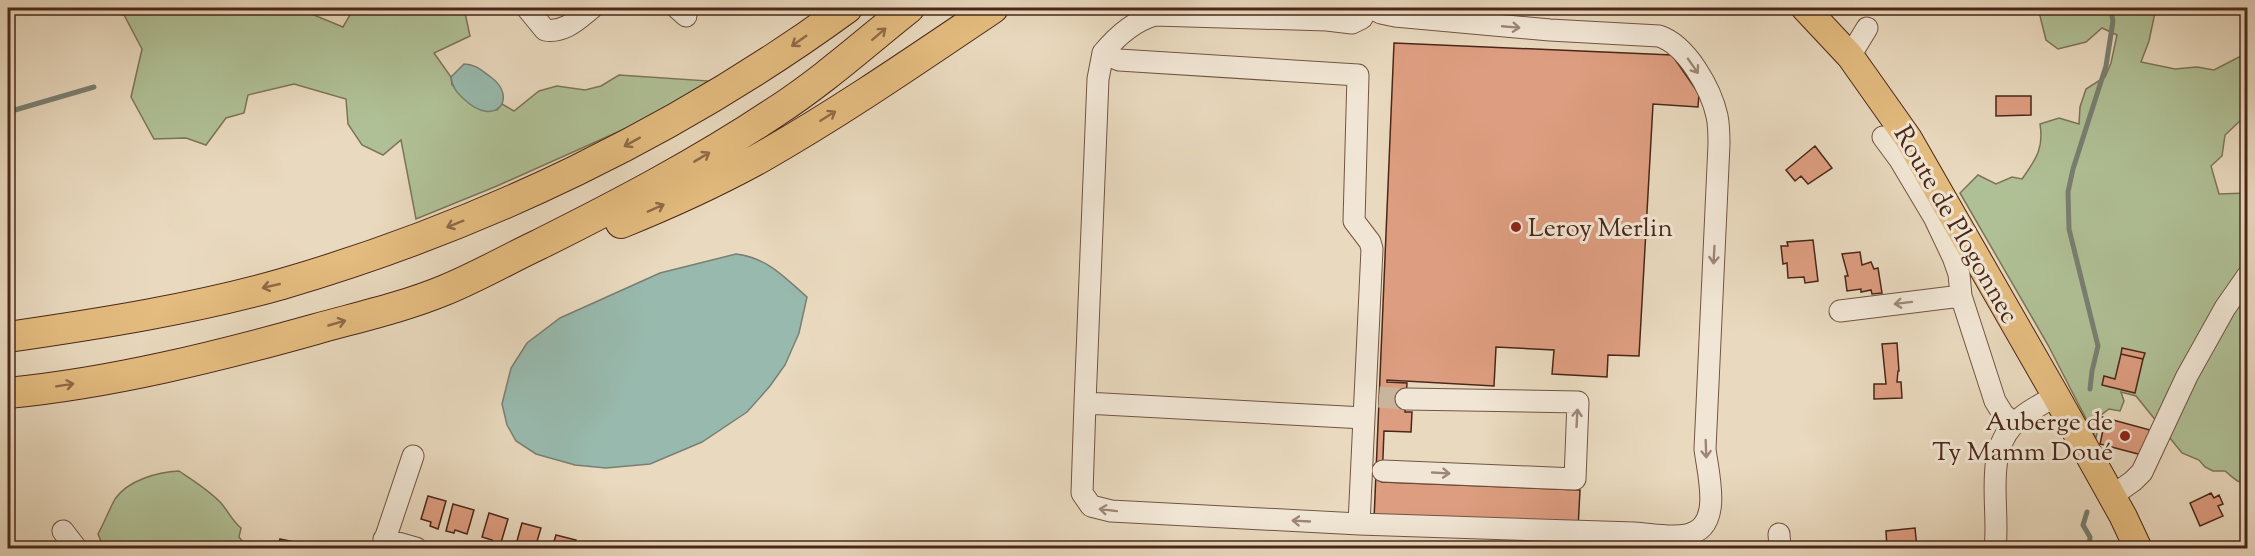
<svg xmlns="http://www.w3.org/2000/svg" width="2255" height="556" font-family="'Sorts Mill Goudy',serif">
  <style>
    .green { fill: #b0c096; stroke: #7d7457; stroke-width: 1.5 }
    .water { fill: #98baae; stroke: #797f72; stroke-width: 1.5 }
    .lines { fill: none; stroke-linecap: round; stroke-linejoin: round }
    .stream { stroke: #797f72; stroke-width: 5 }
    .building { fill: #dd9d80; stroke: #4a2718; stroke-width: 1.5 }
    .minor-tunnel { stroke: #c9b59d; stroke-width: 21; stroke-dasharray: 21 10; stroke-linecap: butt }
    .minor-casing { stroke: #725442; stroke-width: 23 }
    .major-casing { stroke: #4a2718; stroke-width: 29 }
    .highway-casing { stroke: #4a2718; stroke-width: 32 }
    .minor { stroke: #f1e6d5; stroke-width: 21 }
    .major { stroke: #e4bc7f; stroke-width: 27 }
    .highway { stroke: #e4bc7f; stroke-width: 30 }
    .oneway { stroke: #9e8676 }
    .oneway2 { stroke: #8f6a46 }
    .poi-dot { fill: #8f2418; stroke: #f1e6d5; stroke-width: 2 }
    .labels { text-anchor: middle; stroke-width: 6; stroke-linejoin: round; paint-order: stroke }
    .street-label { font-size: 26px; fill: #4a2718; stroke: #f1e6d5 }
    .poi-label { font-size: 26px; fill: #4a2718; stroke: #f1e6d5; text-anchor: start }
  </style>
  <rect width="100%" height="100%" fill="#e9d9be"/>
  <filter id="stains"><feTurbulence type="fractalNoise" baseFrequency=".00333" numOctaves="4"/><feColorMatrix values="0 0 0 0 .2 0 0 0 0 .09 0 0 0 0 .02 0 0 0 .5 -.17"/></filter>
  <radialGradient id="worn" r=".72"><stop offset=".6" stop-color="#630" stop-opacity="0"/><stop offset="1" stop-color="#630" stop-opacity=".3"/></radialGradient>
  <path class="green" d="M 70,8 L 297,8 L 343,27 L 354,8 L 464,8 L 470,36 L 434,53 L 451,77 L 452,85 L 497,110 L 502,104 L 514,111 L 539,91 L 557,86 L 585,90 L 601,86 L 619,75 L 709,81 L 658,114 L 497,186 L 416,219 L 401,140 L 383,155 L 362,145 L 348,124 L 346,99 L 294,84 L 248,95 L 244,113 L 226,118 L 206,145 L 186,138 L 154,139 L 131,97 L 142,49 L 124,15 Z
    M 2038,8 L 2156,8 L 2149,41 L 2141,62 L 2175,69 L 2197,67 L 2214,70 L 2241,56 L 2247,55 L 2247,121 L 2240,121 L 2225,135 L 2222,156 L 2211,166 L 2219,194 L 2247,193 L 2247,483 C 2239,485 2232,476 2225,471 L 2213,471 L 2205,467 L 2199,460 L 2182,453 L 2136,396 L 2121,392 L 2124,401 L 2120,411 L 2109,409 L 2101,415 L 2096,438 L 2048,345 L 1960,193 L 1978,175 L 1996,184 L 2012,177 L 2022,179 C 2036,159 2044,149 2040,124 L 2059,118 L 2079,124 L 2080,107 L 2086,89 L 2105,77 L 2111,63 L 2117,35 L 2102,28 L 2086,42 L 2058,49 L 2046,40 Z
    M 179,471 C 194,481 209,490 221,503 C 228,511 233,522 241,528 L 239,537 L 248,548 L 104,548 L 98,534 C 104,523 109,510 115,499 C 128,480 158,472 179,471 Z"/>
  <path class="water" d="M 464,64 C 476,64 482,71 492,78 C 518,98 495,128 465,100 C 457,93 452,87 451,77 Z
    M 736,254 C 768,258 784,277 807,297 L 799,333 L 785,365 L 770,386 L 747,412 L 702,442 L 650,464 L 606,468 L 575,465 L 536,454 L 516,441 L 507,425 L 502,404 L 511,368 L 527,343 L 560,318 L 660,273 Z"/>
  <g class="lines">
    <path class="stream" d="M 8,112 L 94,87
      M 2090,389 L 2092,371 L 2098,346 L 2069,229 L 2068,192 L 2073,169 L 2106,66 L 2113,21 L 2110,8
      M 2087,512 L 2083,525 L 2090,537 L 2089,548"/>
  </g>
  <path class="building" d="M 1394,43 L 1672,55 L 1699,94 L 1698,107 L 1653,104 L 1639,356 L 1608,355 L 1607,377 L 1552,374 L 1554,350 L 1496,347 L 1494,386 L 1387,380 L 1387,382 L 1407,383 L 1405,412 L 1412,412 L 1411,432 L 1384,431 L 1382,482 L 1580,490 L 1578,529 L 1374,520 Z
    M 1996,96 L 2031,96 L 2031,115 L 1996,116 Z
    M 1815,146 L 1832,168 L 1808,184 L 1801,176 L 1795,181 L 1786,170 Z
    M 1813,240 L 1818,281 L 1805,283 L 1804,277 L 1788,278 L 1787,263 L 1783,264 L 1781,246 L 1788,246 L 1787,242 Z
    M 1860,252 L 1862,265 L 1871,262 L 1874,269 L 1878,268 L 1882,293 L 1872,294 L 1871,290 L 1861,292 L 1861,289 L 1847,291 L 1845,276 L 1848,276 L 1842,254 Z
    M 1897,343 L 1899,371 L 1898,371 L 1897,382 L 1901,382 L 1902,398 L 1874,399 L 1874,384 L 1886,384 L 1882,344 Z
    M 2122,348 L 2145,353 L 2143,359 L 2121,354 Z
    M 2121,354 L 2143,359 L 2135,393 L 2102,385 L 2104,376 L 2115,379 Z
    M 2102,417 L 2150,430 L 2142,455 L 2100,444 L 2103,430 L 2099,430 Z
    M 2211,493 L 2214,498 L 2219,495 L 2223,504 L 2218,506 L 2223,516 L 2200,526 L 2190,503 Z
    M 428,496 L 446,501 L 438,529 L 430,526 L 431,522 L 421,519 Z
    M 453,504 L 474,510 L 467,534 L 455,530 L 454,533 L 446,531 Z
    M 489,513 L 508,519 L 500,546 L 491,544 L 492,540 L 482,537 Z
    M 522,523 L 541,528 L 535,548 L 515,548 Z
    M 1915,528 L 1917,548 L 1887,548 L 1886,531 Z
    M 556,535 L 576,540 L 574,548 L 552,548 Z
    M 280,539 L 314,546 L 314,548 L 278,548 Z"/>
  <g class="lines">
    <path class="minor-tunnel" d="M 1379,397 L 1406,399"/>
    <defs>
      <path id="minor" d="M 527,8 L 545,30 C 565,33 578,19 592,8
        M 677,8 L 686,16
        M 1103,53 C 1117,36 1134,21 1155,15 L 1327,20 L 1352,23 L 1362,18 L 1366,8
        M 1850,56 L 1867,28
        M 1883,137 L 1900,160 L 1934,217 L 1953,257 L 1959,274 L 1961,296 L 1995,401 L 2003,414 L 2014,424
        M 1840,311 L 1961,296
        M 1085,403 L 1082,493 L 1091,506 L 1111,511 L 1359,524 L 1634,533 C 1651,534 1670,538 1686,535 C 1724,528 1708,475 1705,449 L 1719,144 C 1719,135 1719,125 1717,116 C 1711,89 1687,45 1659,36 L 1550,30 L 1395,16 L 1381,13 L 1371,8
        M 1383,471 L 1575,479 L 1578,402 L 1406,399
        M 2112,496 L 2133,481 L 2142,472 L 2187,376 L 2225,308 L 2248,275
        M 1359,524 C 1363,432 1367,340 1372,249 L 1370,242 L 1354,221 L 1358,75 L 1119,60 L 1103,53 L 1098,79 L 1085,403 L 1364,418
        M 63,531 L 76,548
        M 1779,534 L 1780,548
        M 384,539 L 416,548
        M 382,548 L 413,456
        M 1995,548 C 2000,510 1984,456 2013,425 C 2025,412 2042,404 2056,396"/>
      <path id="major" d="M 1805,8 L 1850,56 L 1908,138 L 2056,396 L 2123,516 L 2138,548"/>
      <path id="highway" d="M 621,223 C 668,204 714,183 758,159 C 839,113 916,60 993,8
        M 8,337 C 98,324 194,309 282,284 C 484,225 677,132 847,8
        M 8,393 C 111,383 216,357 316,329 C 359,317 404,307 445,290 C 477,277 508,259 540,244 C 620,204 700,162 775,112 C 823,81 865,43 909,8"/>
    </defs>
    <use href="#minor" class="minor-casing"/>
    <use href="#major" class="major-casing"/>
    <use href="#highway" class="highway-casing"/>
    <use href="#minor" class="minor"/>
    <use href="#major" class="major"/>
    <use href="#highway" class="highway"/>
  </g>
  <defs><path id="oneway-shaft" d="M-6 0H5M1.5-3L5.5 0L1.5 3" fill="none" stroke-width="1.6" stroke-linecap="round" stroke-linejoin="round" transform="scale(1.5)"/></defs>
  <g class="oneway">
    <use href="#oneway-shaft" transform="translate(1511 27) rotate(5)"/>
    <use href="#oneway-shaft" transform="translate(1693 66) rotate(55)"/>
    <use href="#oneway-shaft" transform="translate(1714 255) rotate(93)"/>
    <use href="#oneway-shaft" transform="translate(1903 303) rotate(173)"/>
    <use href="#oneway-shaft" transform="translate(1577 418) rotate(-87)"/>
    <use href="#oneway-shaft" transform="translate(1706 449) rotate(88)"/>
    <use href="#oneway-shaft" transform="translate(1441 473) rotate(3)"/>
    <use href="#oneway-shaft" transform="translate(1108 510) rotate(-173)"/>
    <use href="#oneway-shaft" transform="translate(1301 521) rotate(-177)"/>
  </g>
  <g class="oneway2">
    <use href="#oneway-shaft" transform="translate(879 34) rotate(-41)"/>
    <use href="#oneway-shaft" transform="translate(799 41) rotate(145)"/>
    <use href="#oneway-shaft" transform="translate(828 116) rotate(-32)"/>
    <use href="#oneway-shaft" transform="translate(632 142) rotate(151)"/>
    <use href="#oneway-shaft" transform="translate(702 157) rotate(-31)"/>
    <use href="#oneway-shaft" transform="translate(656 208) rotate(-24)"/>
    <use href="#oneway-shaft" transform="translate(455 224) rotate(158)"/>
    <use href="#oneway-shaft" transform="translate(271 286) rotate(167)"/>
    <use href="#oneway-shaft" transform="translate(337 323) rotate(-16)"/>
    <use href="#oneway-shaft" transform="translate(65 385) rotate(-9)"/>
  </g>
  <g class="poi-dot">
    <circle cx="1516" cy="227" r="6"/>
    <circle cx="2125" cy="436" r="6"/>
  </g>
  <g class="labels">
    <g class="street-label">
      <text transform="translate(1957 224) rotate(60)" y="9">Route de Plogonnec</text>
    </g>
    <g class="poi-label">
      <text x="1528" y="236">Leroy Merlin</text>
      <text x="2113" y="430" text-anchor="end">Auberge de<tspan x="2113" dy="30">Ty Mamm Doué</tspan></text>
    </g>
  </g>
  <rect width="2255" height="556" fill="none" stroke="#e9d9be" stroke-width="30"/>
  <rect x="9" y="9" width="2237" height="538" fill="none" stroke="#4a2718" stroke-width="3"/>
  <rect x="15" y="15" width="2225" height="526" fill="none" stroke="#4a2718" stroke-width="1.5"/>
  <rect width="100%" height="100%" filter="url(#stains)"/>
  <rect width="100%" height="100%" fill="url(#worn)"/>
</svg>
